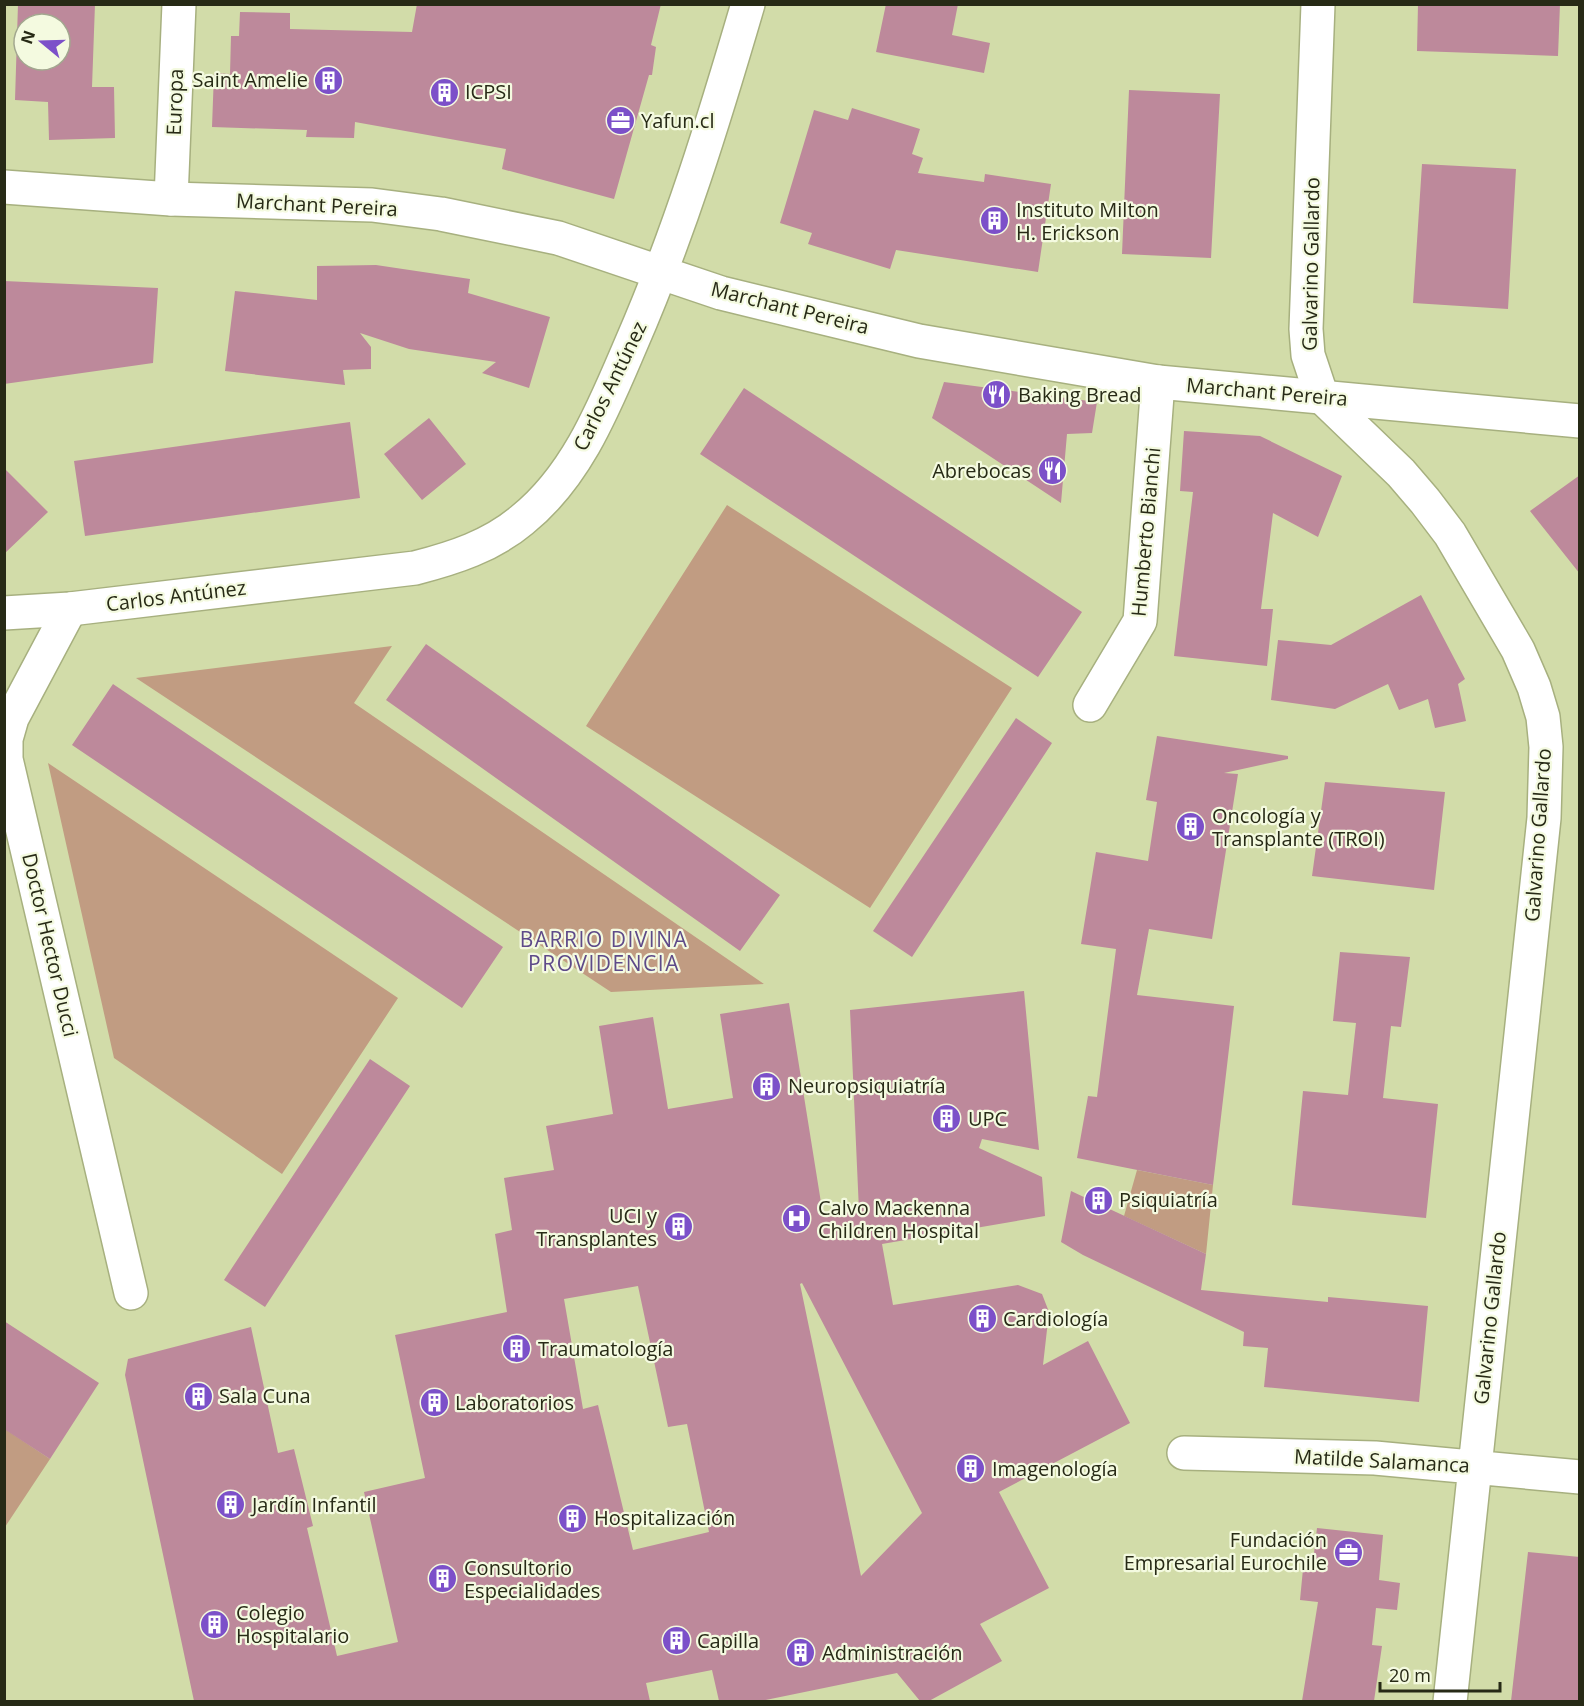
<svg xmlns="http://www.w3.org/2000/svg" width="1584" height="1706" font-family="'Open Sans',sans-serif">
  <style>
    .green { fill: #c19c82 }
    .building { fill: #bd899b; fill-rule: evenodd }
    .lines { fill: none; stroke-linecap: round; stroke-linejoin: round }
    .minor-casing { stroke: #a7b07f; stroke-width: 36 }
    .tertiary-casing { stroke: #a7b07f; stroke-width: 36 }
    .minor { stroke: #fff; stroke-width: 33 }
    .tertiary { stroke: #fff; stroke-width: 33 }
    .labels { text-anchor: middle; stroke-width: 4.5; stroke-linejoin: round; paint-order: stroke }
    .poi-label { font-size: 20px; fill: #272a16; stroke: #f4fae0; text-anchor: start }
    .street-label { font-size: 20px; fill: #272a16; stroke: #f4fae0 }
    .neighbourhood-label { font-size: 21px; letter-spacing: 1.5px; fill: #5e4a89; stroke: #f4fae0 }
  </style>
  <rect width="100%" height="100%" fill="#d2dca9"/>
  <path class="green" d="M 727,505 L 1012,688 L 870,908 L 586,726 Z
    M 392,646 L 354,703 L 764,984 L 611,992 L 136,678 Z
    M 48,763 L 398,998 L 282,1174 L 114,1058 Z
    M 1137,1170 L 1213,1185 L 1206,1254 L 1124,1216 Z
    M 5,1429 L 50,1459 L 5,1527 Z"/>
  <path class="building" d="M 18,4 L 95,4 L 92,87 L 114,87 L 115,138 L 49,140 L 48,102 L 15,100 ZM 24,24 L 60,24 L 60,60 L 24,60 Z
    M 417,4 L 661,4 L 651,45 L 656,47 L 652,75 L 649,75 L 614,199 L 502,169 L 506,149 L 355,122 L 354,138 L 306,137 L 307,130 L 212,127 L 214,73 L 230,74 L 231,36 L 239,36 L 240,12 L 290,13 L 290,29 L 412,32 Z
    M 886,4 L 958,4 L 952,35 L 990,43 L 984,73 L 876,52 Z
    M 1418,4 L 1560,4 L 1558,56 L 1417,51 Z
    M 1129,90 L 1220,94 L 1211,258 L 1122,254 Z
    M 852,108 L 920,129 L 912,154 L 923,158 L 918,173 L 984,182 L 985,174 L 1051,184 L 1038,272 L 896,250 L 890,269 L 808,244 L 812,233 L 780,223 L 814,110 L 848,120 Z
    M 1422,164 L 1516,169 L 1508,309 L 1413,303 Z
    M 376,265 L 470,279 L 468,293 L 550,317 L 529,388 L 482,373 L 496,362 L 409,349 L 360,333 L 371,347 L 371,369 L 343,370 L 345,385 L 225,371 L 235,291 L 317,300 L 317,266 Z
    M 4,281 L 158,288 L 153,363 L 4,384 Z
    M 944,382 L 1097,402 L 1092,433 L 1067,434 L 1061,503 L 932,418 Z
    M 744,388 L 1082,612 L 1038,677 L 700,454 Z
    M 429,418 L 466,464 L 422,500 L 384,454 Z
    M 350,422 L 360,498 L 85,536 L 74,461 Z
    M 1184,431 L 1260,436 L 1342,476 L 1318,537 L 1273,513 L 1261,609 L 1273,609 L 1267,666 L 1174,656 L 1193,492 L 1180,491 Z
    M 4,468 L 48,512 L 4,554 Z
    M 1580,475 L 1580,574 L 1530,511 Z
    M 1421,595 L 1465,679 L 1458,684 L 1466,721 L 1435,728 L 1428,699 L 1399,710 L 1388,684 L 1335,709 L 1271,700 L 1278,640 L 1331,645 Z
    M 426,644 L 780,895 L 740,951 L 386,700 Z
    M 113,684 L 503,947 L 462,1008 L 72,745 Z
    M 1016,718 L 1052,743 L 912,957 L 873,931 Z
    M 1157,736 L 1288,756 L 1288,759 L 1224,773 L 1238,774 L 1212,939 L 1149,929 L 1137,995 L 1234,1006 L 1213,1185 L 1077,1158 L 1088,1096 L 1097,1097 L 1116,949 L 1081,944 L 1096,852 L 1148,861 L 1157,802 L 1146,800 Z
    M 1325,782 L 1445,792 L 1434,890 L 1312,876 Z
    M 1340,952 L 1410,957 L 1401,1027 L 1391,1026 L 1383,1098 L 1438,1104 L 1426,1218 L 1292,1205 L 1303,1091 L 1348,1095 L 1356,1023 L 1333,1021 Z
    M 1024,991 L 1039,1150 L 982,1139 L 979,1148 L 1042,1177 L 1045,1216 L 882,1244 L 893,1305 L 1018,1285 L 1042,1294 L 1049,1312 L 1043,1365 L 1088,1341 L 1130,1423 L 999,1492 L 1049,1588 L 980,1624 L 1002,1661 L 929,1701 L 920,1701 L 897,1673 L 761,1701 L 719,1701 L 712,1670 L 646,1683 L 650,1701 L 194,1701 L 125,1375 L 128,1359 L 251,1327 L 278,1453 L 294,1449 L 313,1526 L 307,1528 L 337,1656 L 398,1642 L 364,1492 L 425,1478 L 395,1335 L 507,1312 L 495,1234 L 512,1230 L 504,1178 L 554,1170 L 546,1126 L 613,1114 L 599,1026 L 653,1017 L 668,1109 L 733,1098 L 720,1014 L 789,1003 L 823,1215 L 859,1211 L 850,1010 ZM 802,1283 L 922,1513 L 861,1576 L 800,1284 ZM 638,1286 L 668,1427 L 687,1424 L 709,1532 L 633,1550 L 598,1405 L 583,1409 L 564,1299 Z
    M 370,1059 L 410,1086 L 265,1307 L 224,1280 Z
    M 1071,1191 L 1206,1254 L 1201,1290 L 1328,1302 L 1328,1297 L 1428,1306 L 1419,1402 L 1264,1387 L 1268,1348 L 1243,1346 L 1244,1332 L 1083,1255 L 1061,1242 Z
    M 4,1321 L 99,1383 L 50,1459 L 4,1429 Z
    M 1317,1528 L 1383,1535 L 1379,1580 L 1400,1583 L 1397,1610 L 1376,1608 L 1372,1645 L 1382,1646 L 1374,1701 L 1302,1701 L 1318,1602 L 1300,1600 L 1303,1569 L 1312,1570 Z
    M 1528,1552 L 1580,1557 L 1580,1701 L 1511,1701 Z"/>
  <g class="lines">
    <defs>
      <path id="minor" d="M 1318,4 L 1306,329 L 1308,355 L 1322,397 L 1401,473 L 1425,501 L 1450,534 L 1518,650 L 1534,687 L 1543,717 L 1546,747 L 1544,818 L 1450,1702
        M 171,199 L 179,4
        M 70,609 L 12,718 L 6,739 L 6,759 L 131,1293
        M 1090,705 L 1140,621 L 1158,382
        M 1184,1453 L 1375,1458 L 1580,1477"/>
      <path id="tertiary" d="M 4,187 L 171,199 L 372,205 L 441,214 L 558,238 L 721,293 L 919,341 L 1158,382 L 1580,421
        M 4,613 L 70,609 L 415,568 C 454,558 491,546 522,520 C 577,476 604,407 631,344 C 679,234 714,120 748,4"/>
    </defs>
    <use href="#minor" class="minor-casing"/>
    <use href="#tertiary" class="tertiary-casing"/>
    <use href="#minor" class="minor"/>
    <use href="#tertiary" class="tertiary"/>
  </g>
  <defs>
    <symbol id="building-disc" viewBox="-11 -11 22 22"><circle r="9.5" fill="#7c50c9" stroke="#f4fae0"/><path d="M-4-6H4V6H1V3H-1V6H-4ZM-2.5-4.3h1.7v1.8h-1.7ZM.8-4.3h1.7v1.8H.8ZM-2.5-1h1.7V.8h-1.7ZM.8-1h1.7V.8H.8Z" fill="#fff"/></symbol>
    <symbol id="office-disc" viewBox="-11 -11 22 22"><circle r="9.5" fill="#7c50c9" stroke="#f4fae0"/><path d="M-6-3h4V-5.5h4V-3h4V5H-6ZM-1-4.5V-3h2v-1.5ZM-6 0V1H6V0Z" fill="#fff"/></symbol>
    <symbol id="restaurant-disc" viewBox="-11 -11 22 22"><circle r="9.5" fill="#7c50c9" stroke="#f4fae0"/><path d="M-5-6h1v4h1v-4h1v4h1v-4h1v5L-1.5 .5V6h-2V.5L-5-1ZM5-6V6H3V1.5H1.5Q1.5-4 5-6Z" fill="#fff"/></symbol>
    <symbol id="hospital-disc" viewBox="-11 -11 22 22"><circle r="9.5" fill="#7c50c9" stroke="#f4fae0"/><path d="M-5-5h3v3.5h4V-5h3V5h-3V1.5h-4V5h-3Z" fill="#fff"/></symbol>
  </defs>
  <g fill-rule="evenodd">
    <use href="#building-disc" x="312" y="64" width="33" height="33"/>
    <use href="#building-disc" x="428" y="76" width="33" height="33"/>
    <use href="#office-disc" x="604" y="104" width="33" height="33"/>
    <use href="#building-disc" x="978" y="204" width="33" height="33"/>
    <use href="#restaurant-disc" x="980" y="378" width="33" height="33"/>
    <use href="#restaurant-disc" x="1036" y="454" width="33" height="33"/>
    <use href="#building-disc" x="1174" y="810" width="33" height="33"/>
    <use href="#building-disc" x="750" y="1070" width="33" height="33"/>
    <use href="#building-disc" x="930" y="1102" width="33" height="33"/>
    <use href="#building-disc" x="1082" y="1184" width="33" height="33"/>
    <use href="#hospital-disc" x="780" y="1202" width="33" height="33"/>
    <use href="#building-disc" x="662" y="1210" width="33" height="33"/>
    <use href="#building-disc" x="966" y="1302" width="33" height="33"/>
    <use href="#building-disc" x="500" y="1332" width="33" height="33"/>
    <use href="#building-disc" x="182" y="1380" width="33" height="33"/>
    <use href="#building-disc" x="418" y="1386" width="33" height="33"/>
    <use href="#building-disc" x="954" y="1452" width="33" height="33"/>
    <use href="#building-disc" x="214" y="1488" width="33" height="33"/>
    <use href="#building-disc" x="556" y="1502" width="33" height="33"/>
    <use href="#office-disc" x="1332" y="1536" width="33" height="33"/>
    <use href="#building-disc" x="426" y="1562" width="33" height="33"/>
    <use href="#building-disc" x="198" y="1608" width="33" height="33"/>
    <use href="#building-disc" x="660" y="1624" width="33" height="33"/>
    <use href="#building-disc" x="784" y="1636" width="33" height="33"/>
  </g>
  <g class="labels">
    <g class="poi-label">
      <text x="308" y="87" text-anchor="end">Saint Amelie</text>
      <text x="465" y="99">ICPSI</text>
      <text x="641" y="128">Yafun.cl</text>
      <text x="1016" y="217">Instituto Milton<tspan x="1016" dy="23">H. Erickson</tspan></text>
      <text x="1018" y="402">Baking Bread</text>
      <text x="1031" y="478" text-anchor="end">Abrebocas</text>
      <text x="1212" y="823">Oncología y<tspan x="1212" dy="23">Transplante (TROI)</tspan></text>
      <text x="788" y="1093">Neuropsiquiatría</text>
      <text x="968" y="1126">UPC</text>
      <text x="1119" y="1207">Psiquiatría</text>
      <text x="818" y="1215">Calvo Mackenna<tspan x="818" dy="23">Children Hospital</tspan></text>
      <text x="657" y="1223" text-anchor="end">UCI y<tspan x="657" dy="23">Transplantes</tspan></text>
      <text x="1003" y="1326">Cardiología</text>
      <text x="538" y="1356">Traumatología</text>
      <text x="219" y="1403">Sala Cuna</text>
      <text x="455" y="1410">Laboratorios</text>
      <text x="992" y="1476">Imagenología</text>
      <text x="252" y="1512">Jardín Infantil</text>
      <text x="594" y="1525">Hospitalización</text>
      <text x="1327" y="1547" text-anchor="end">Fundación<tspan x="1327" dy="23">Empresarial Eurochile</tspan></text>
      <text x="464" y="1575">Consultorio<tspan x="464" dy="23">Especialidades</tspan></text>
      <text x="236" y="1620">Colegio<tspan x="236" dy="23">Hospitalario</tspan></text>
      <text x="697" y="1648">Capilla</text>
      <text x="822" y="1660">Administración</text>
    </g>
    <g class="street-label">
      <text transform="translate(175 102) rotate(-88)" y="7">Europa</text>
      <text transform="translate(317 205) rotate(3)" y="7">Marchant Pereira</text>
      <text transform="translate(1311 264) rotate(-89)" y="7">Galvarino Gallardo</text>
      <text transform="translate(790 308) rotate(14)" y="7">Marchant Pereira</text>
      <text transform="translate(610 386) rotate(-64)" y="7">Carlos Antúnez</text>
      <text transform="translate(1267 392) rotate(5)" y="7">Marchant Pereira</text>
      <text transform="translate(1146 532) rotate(-85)" y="7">Humberto Bianchi</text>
      <text transform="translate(176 596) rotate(-7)" y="7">Carlos Antúnez</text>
      <text transform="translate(1538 835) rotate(-86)" y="7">Galvarino Gallardo</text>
      <text transform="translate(50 945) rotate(77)" y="7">Doctor Hector Ducci</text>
      <text transform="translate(1490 1318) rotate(-84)" y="7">Galvarino Gallardo</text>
      <text transform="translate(1382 1461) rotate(3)" y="7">Matilde Salamanca</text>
    </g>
    <g class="neighbourhood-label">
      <text x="604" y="947">BARRIO DIVINA<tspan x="604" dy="24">PROVIDENCIA</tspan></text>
    </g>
  </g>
  <rect width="1584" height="1706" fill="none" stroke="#272a16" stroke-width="12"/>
  <g transform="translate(42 42) rotate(289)"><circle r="28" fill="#f4fae0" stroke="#a2a78f" stroke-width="1.5"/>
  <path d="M0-4.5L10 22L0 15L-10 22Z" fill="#7c50c9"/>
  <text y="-9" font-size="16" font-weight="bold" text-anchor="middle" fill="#272a16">N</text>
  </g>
  <path d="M1380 1682v9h120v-9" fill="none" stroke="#272a16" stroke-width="3"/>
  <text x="1389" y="1682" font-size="18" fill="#272a16" stroke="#f4fae0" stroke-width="4.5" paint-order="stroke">20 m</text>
</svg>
